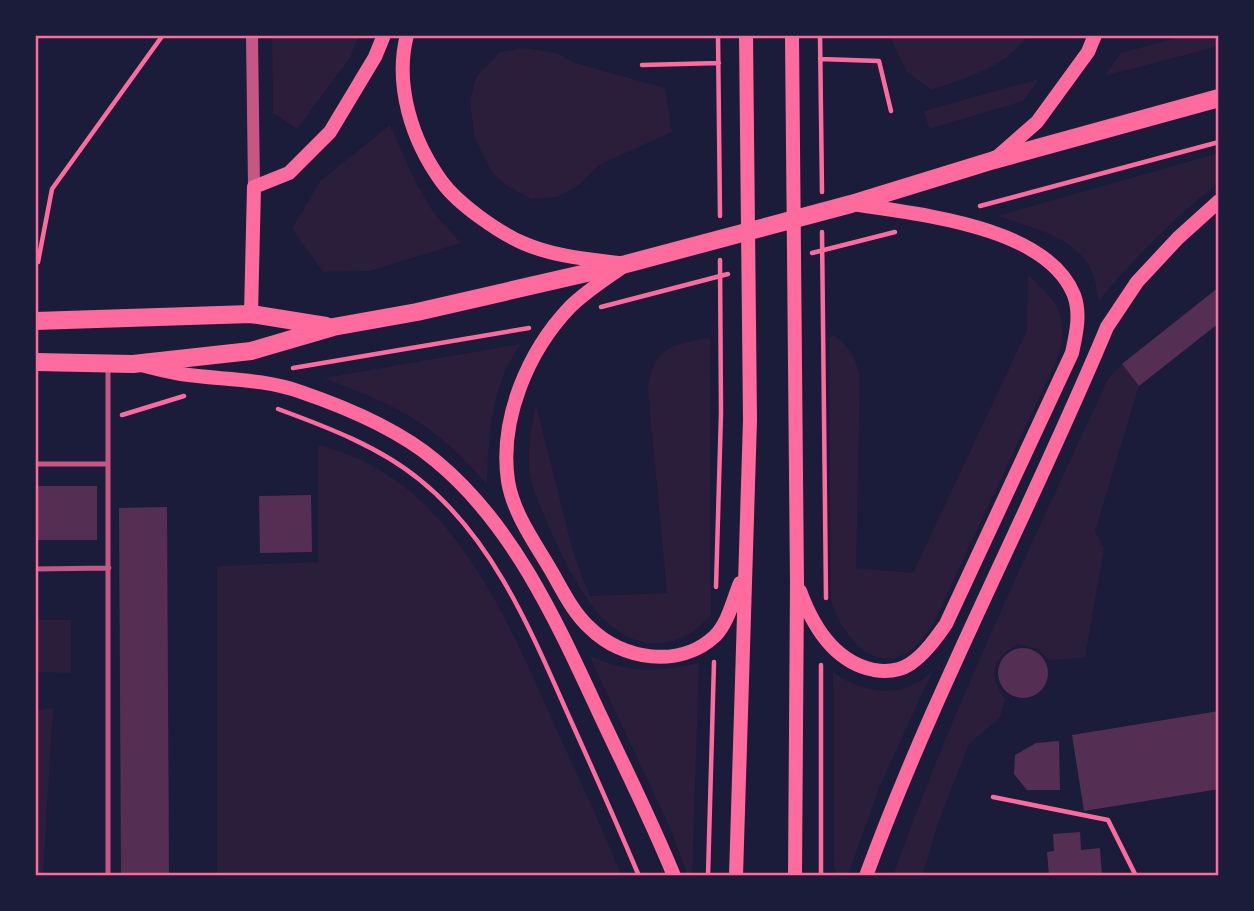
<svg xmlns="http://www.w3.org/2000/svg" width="1254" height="911" font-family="'Work Sans',sans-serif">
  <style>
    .green { fill: #2a1e3b }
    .building { fill: #542f53 }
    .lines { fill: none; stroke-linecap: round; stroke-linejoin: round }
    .path { stroke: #ff6b9d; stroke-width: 4.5 }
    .service { stroke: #c65784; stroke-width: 5 }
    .tertiary { stroke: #c65784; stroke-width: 12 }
    .secondary { stroke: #ff6b9d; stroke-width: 14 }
    .primary { stroke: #ff6b9d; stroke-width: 18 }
    .neatline { fill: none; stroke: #ff6b9d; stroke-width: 2.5 }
  </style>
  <rect width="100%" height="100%" fill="#1b1b3a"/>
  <path class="green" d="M 272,35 L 359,35 L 350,58 L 297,129 L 273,113 Z
    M 889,35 L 1028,35 C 1005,68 968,77 932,90 L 907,72 Z
    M 1187,35 L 1219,35 L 1219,46 L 1105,76 L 1121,53 Z
    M 525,48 L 556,53 L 575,63 L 665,88 L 672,132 L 599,165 L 579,185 L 557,197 L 531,199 L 506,185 L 492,172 L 474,136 L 470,101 L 476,77 L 500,52 Z
    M 1039,79 L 1023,101 L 929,129 L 924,111 Z
    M 390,125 L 415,181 L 433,212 L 461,243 L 370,271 L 323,272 L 292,229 L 320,181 Z
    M 1219,153 L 1219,182 C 1175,218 1135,256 1099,301 C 1097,292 1096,283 1093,274 C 1079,237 1031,228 998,216 Z
    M 1028,275 C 1057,300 1070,318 1058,357 L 933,624 C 926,634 918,646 907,653 C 871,675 839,630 831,600 L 829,338 L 834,335 C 850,347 857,359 860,379 L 856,568 L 913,573 L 1027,330 Z
    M 710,338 L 711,615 C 705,621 698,628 691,633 C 623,671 581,596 557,545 C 548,524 537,502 531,480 C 525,455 531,429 536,405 L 574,555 L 590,596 L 667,593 L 648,392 C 650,349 673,343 710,338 Z
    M 520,344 C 514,355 506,367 502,379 C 490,412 488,448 487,484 C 468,463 450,444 427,428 C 397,405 359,392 324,378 Z
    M 1122,364 L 1139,386 L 1095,531 L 1104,548 L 1085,658 L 1048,660 L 1038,649 L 1018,644 C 992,659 987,673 1005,699 L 1000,718 L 969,744 L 938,823 L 922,876 L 893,876 C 953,706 1032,543 1108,379 Z
    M 318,445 C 449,475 506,616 555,726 C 578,776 601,826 622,876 L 217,876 L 217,566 L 318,562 Z
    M 35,620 L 71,620 L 71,673 L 35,672 Z
    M 589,655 C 626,674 660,672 699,663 L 692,876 L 688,876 L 670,828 Z
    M 833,672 C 865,695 901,699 932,672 L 879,788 L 850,869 L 847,874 L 841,875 L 836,872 L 834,866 Z
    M 53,708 L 43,876 L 41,876 L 35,869 L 35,711 Z"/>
  <path class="building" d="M 1219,287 L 1219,323 L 1139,386 L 1122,364 Z
    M 35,486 L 97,486 L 97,540 L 35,540 Z
    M 311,495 L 312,552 L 260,553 L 259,496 Z
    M 167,507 L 169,876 L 121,876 L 119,508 Z
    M998 673a25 25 0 1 1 50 0a25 25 0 1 1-50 0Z
    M 1219,711 L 1219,789 L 1084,811 L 1072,735 Z
    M 1059,741 L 1060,790 L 1027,790 L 1014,774 L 1015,755 L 1036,743 Z
    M 1080,832 L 1081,850 L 1100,848 L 1102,876 L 1049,876 L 1047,852 L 1054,851 L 1053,834 Z"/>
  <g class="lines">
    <path class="path" d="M 718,35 L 720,216
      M 820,35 L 822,192
      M 820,59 L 879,61 L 891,111
      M 642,65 L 719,63
      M 980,206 L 1219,142
      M 822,232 L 826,598
      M 812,253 L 895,232
      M 38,262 L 52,189 L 163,35
      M 601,307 L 728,274
      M 293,368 L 529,328
      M 278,409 C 327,427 380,447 420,480 C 495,540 533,636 571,721 C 594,772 617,824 639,876
      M 122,415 L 184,396
      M 716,587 L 721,413 L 720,260
      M 993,797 L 1108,820 L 1136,876
      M 708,876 L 714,662
      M 821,876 L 821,665"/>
    <path class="service" d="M 108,366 L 108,876
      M 35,464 L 108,464
      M 35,569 L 109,568"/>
    <path class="tertiary" d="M 252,35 L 254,187"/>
    <path class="secondary" d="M 407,35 C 394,85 412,141 442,182 C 458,204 498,232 523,243 C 552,256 586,259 618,263
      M 792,35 L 797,584 L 795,876
      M 996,158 L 1037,122 L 1088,52 L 1095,35
      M 621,268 C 604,280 585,292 570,307 C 528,351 499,419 508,481 C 513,512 533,540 549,567 C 561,587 572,612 590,628 C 622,660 680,669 715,636 C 728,623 733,600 740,583
      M 251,314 L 254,187 L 289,173 L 330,132 L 375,57 L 384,35
      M 145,366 C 156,369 169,372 181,374 C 221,380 262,378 301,392 C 348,408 398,429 436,461 C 515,526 559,627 601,717 C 626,770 652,822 674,876
      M 800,591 C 813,627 834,662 874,670 C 886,672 899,671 910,664 C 925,654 936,638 946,624 L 1072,353 C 1076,334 1081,314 1074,295 C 1046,225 915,214 852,204
      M 736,876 L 750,420 L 746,35
      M 866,876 C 935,688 1030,512 1107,327 L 1137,282 L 1178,238 L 1219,201"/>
    <path class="primary" d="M 35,321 L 251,314 L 326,326
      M 35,362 L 133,364 L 251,351 L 333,327 L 417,312 L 626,264 L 851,204 L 994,160 L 1219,98"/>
  </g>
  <rect width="1254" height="911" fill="none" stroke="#1b1b3a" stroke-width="74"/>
  <rect x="37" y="37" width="1180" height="837" class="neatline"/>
</svg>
